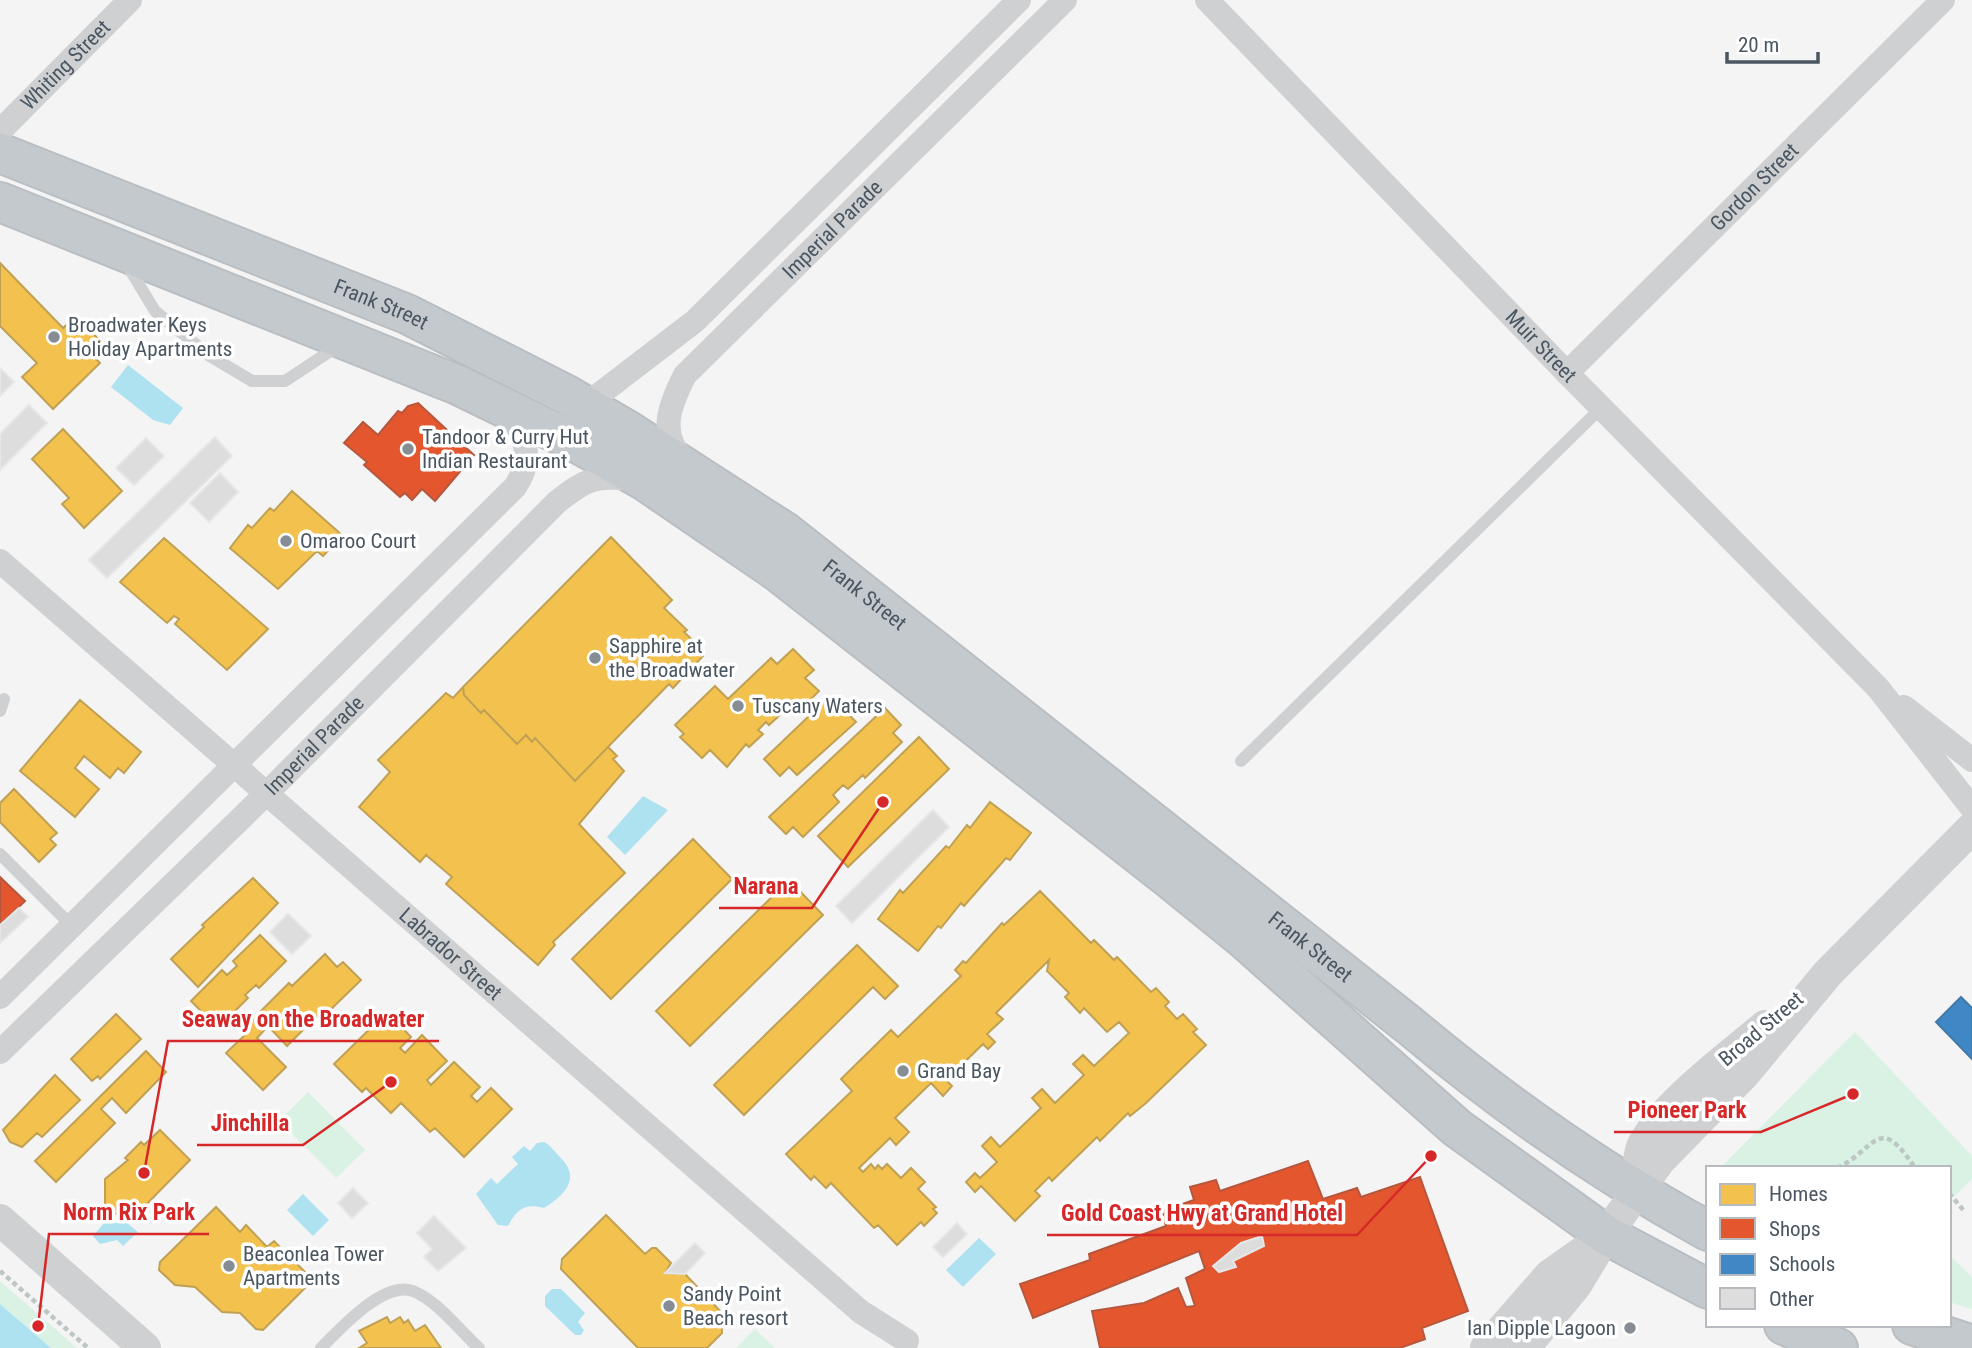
<svg xmlns="http://www.w3.org/2000/svg" width="1972" height="1348" font-family="'Roboto Condensed',sans-serif">
  <style>
    .green { fill: #d9f2e3 }
    .water { fill: #aee2f0 }
    .homes { fill: #f2c14e; stroke: #c0a154; stroke-width: 2 }
    .shops { fill: #e4572e; stroke: #b6573d; stroke-width: 2 }
    .schools { fill: #3f88c5; stroke: #4279a7; stroke-width: 2 }
    .building { fill: #ddddde; stroke: #e5e6e7; stroke-width: 2 }
    .lines { fill: none; stroke-linecap: round; stroke-linejoin: round }
    .trunk-casing { stroke: #b9bec3; stroke-width: 42 }
    .path { stroke: #bcc7c4; stroke-width: 4.5; stroke-dasharray: 5 3.5; stroke-linecap: butt }
    .service { stroke: #ced0d2; stroke-width: 12 }
    .minor { stroke: #ced0d2; stroke-width: 24 }
    .tertiary { stroke: #ced0d2; stroke-width: 32 }
    .trunk { stroke: #c4c9cd; stroke-width: 38 }
    .poi-dot { fill: #868d94; stroke: #fff; stroke-width: 2.5 }
    .labels { text-anchor: middle; stroke-width: 7; stroke-linejoin: round; paint-order: stroke }
    .street-label { font-size: 21px; fill: #4a5661; stroke: #fff }
    .poi-label { font-size: 21px; fill: #4a5661; stroke: #fff; text-anchor: start }
    .leader { fill: none; stroke: #d62828; stroke-width: 2.5 }
    .callout-dot { fill: #d62828; stroke: #fff; stroke-width: 2.5 }
    .callout-label { font-size: 23px; text-anchor: middle; font-weight: bold; fill: #d62828; stroke: #fff; stroke-width: 7; stroke-linejoin: round; paint-order: stroke }
  </style>
  <rect width="100%" height="100%" fill="#f4f4f4"/>
  <path class="green" d="M 1855,1032 L 1972,1156 L 1972,1179 L 1949,1202 L 1949,1168 L 1720,1168 Z
    M 308,1092 L 365,1150 L 336,1178 L 279,1121 Z
    M 1949,1255 L 1972,1277 L 1972,1309 L 1949,1302 Z
    M 0,1281 L 77,1348 L 51,1348 L 0,1304 Z
    M 755,1329 L 775,1348 L 736,1348 Z"/>
  <path class="water" d="M 128,365 L 183,408 L 170,425 L 153,420 L 111,387 Z
    M 643,796 L 668,810 L 625,855 L 607,837 Z
    M 544,1142 C 551,1146 555,1152 560,1157 C 582,1179 564,1195 544,1208 C 525,1203 517,1209 508,1226 L 498,1225 L 476,1194 L 491,1178 L 497,1184 L 518,1164 L 512,1157 L 524,1146 L 530,1151 L 537,1143 Z
    M 303,1194 L 329,1220 L 313,1236 L 287,1210 Z
    M 104,1223 L 127,1223 L 138,1232 L 123,1246 L 117,1240 L 100,1244 L 93,1236 Z
    M 979,1238 L 996,1254 L 963,1287 L 946,1270 Z
    M 552,1289 L 561,1289 L 585,1313 L 578,1322 L 584,1330 L 581,1335 L 575,1335 L 545,1306 L 545,1296 Z
    M 0,1304 L 51,1348 L 0,1348 Z"/>
  <path class="homes" d="M 0,263 L 63,328 L 76,316 L 106,347 L 95,358 L 100,363 L 53,409 L 22,377 L 37,363 L 0,326 Z
    M 63,429 L 122,491 L 84,528 L 62,504 L 69,498 L 32,459 Z
    M 292,491 L 342,535 L 323,556 L 317,551 L 278,589 L 230,548 L 248,525 L 252,528 L 270,508 L 274,511 Z
    M 611,537 L 672,600 L 664,608 L 687,630 L 684,632 L 701,648 L 703,656 L 673,688 L 669,684 L 575,781 L 535,738 L 532,742 L 526,735 L 517,744 L 484,710 L 481,713 L 464,695 L 463,687 Z
    M 164,538 L 268,629 L 227,670 L 175,624 L 179,619 L 174,616 L 167,623 L 120,582 Z
    M 793,649 L 814,670 L 805,678 L 819,691 L 798,712 L 787,701 L 776,711 L 780,715 L 769,725 L 766,722 L 758,730 L 763,734 L 749,747 L 746,744 L 727,767 L 710,750 L 702,758 L 680,737 L 684,734 L 675,725 L 715,686 L 728,699 L 771,658 L 777,664 Z
    M 463,687 L 464,695 L 481,713 L 484,710 L 517,744 L 526,735 L 532,742 L 535,738 L 575,781 L 608,747 L 617,756 L 613,759 L 624,771 L 579,824 L 625,873 L 553,942 L 555,945 L 538,965 L 446,884 L 452,877 L 426,855 L 420,862 L 359,807 L 390,772 L 378,760 L 446,693 L 453,698 Z
    M 830,696 L 856,722 L 797,775 L 789,767 L 780,776 L 764,759 Z
    M 80,700 L 141,752 L 124,773 L 118,768 L 110,778 L 84,756 L 75,768 L 99,789 L 75,817 L 20,771 Z
    M 885,708 L 901,725 L 893,733 L 902,742 L 865,778 L 863,775 L 848,789 L 843,785 L 833,795 L 839,802 L 803,837 L 793,827 L 786,834 L 769,817 Z
    M 919,737 L 949,769 L 848,867 L 818,836 Z
    M 14,789 L 57,833 L 50,839 L 56,845 L 39,862 L 0,822 L 0,803 Z
    M 990,802 L 1031,833 L 1010,860 L 1006,858 L 964,906 L 961,903 L 941,928 L 938,926 L 918,951 L 878,919 L 900,890 L 903,893 L 946,846 L 949,848 L 967,825 L 970,828 Z
    M 693,839 L 732,879 L 611,999 L 572,959 Z
    M 253,878 L 278,903 L 198,987 L 171,959 L 204,927 L 202,925 Z
    M 789,880 L 823,915 L 690,1046 L 656,1011 Z
    M 1040,891 L 1091,943 L 1094,940 L 1114,960 L 1117,957 L 1151,992 L 1156,988 L 1169,1002 L 1165,1006 L 1177,1019 L 1183,1014 L 1197,1029 L 1193,1032 L 1206,1045 L 1146,1103 L 1130,1116 L 1128,1113 L 1100,1141 L 1097,1137 L 1052,1181 L 1049,1177 L 1035,1191 L 1040,1196 L 1015,1221 L 981,1186 L 975,1192 L 966,1182 L 975,1173 L 980,1178 L 997,1162 L 982,1146 L 991,1137 L 1000,1147 L 1041,1108 L 1032,1098 L 1042,1089 L 1055,1103 L 1084,1075 L 1073,1064 L 1083,1055 L 1094,1066 L 1129,1033 L 1119,1022 L 1107,1032 L 1084,1008 L 1080,1013 L 1065,997 L 1069,993 L 1047,971 L 1049,960 L 996,1013 L 1003,1019 L 987,1034 L 995,1042 L 988,1049 L 983,1044 L 946,1080 L 952,1086 L 943,1096 L 931,1083 L 895,1118 L 909,1132 L 896,1145 L 890,1138 L 859,1168 L 863,1172 L 871,1164 L 875,1169 L 878,1165 L 882,1169 L 887,1164 L 901,1178 L 911,1168 L 925,1182 L 918,1189 L 936,1207 L 933,1209 L 937,1213 L 924,1226 L 921,1222 L 897,1245 L 878,1225 L 874,1228 L 831,1183 L 826,1188 L 814,1176 L 811,1180 L 786,1154 L 852,1091 L 841,1079 L 891,1030 L 898,1037 L 961,976 L 955,970 L 963,961 L 966,963 L 1002,923 L 1004,925 Z
    M 260,935 L 286,961 L 259,988 L 256,985 L 245,995 L 248,998 L 218,1028 L 191,1001 L 222,970 L 227,975 L 237,966 L 233,961 Z
    M 857,945 L 898,986 L 885,999 L 873,987 L 744,1115 L 714,1085 Z
    M 325,954 L 337,967 L 343,962 L 361,980 L 320,1020 L 317,1016 L 287,1046 L 268,1026 L 257,1038 L 286,1067 L 263,1090 L 226,1053 L 246,1034 L 242,1030 L 289,983 L 292,986 Z
    M 387,1012 L 411,1037 L 400,1048 L 405,1053 L 422,1035 L 447,1061 L 427,1080 L 431,1085 L 454,1062 L 480,1087 L 471,1096 L 477,1102 L 491,1088 L 512,1109 L 464,1157 L 435,1128 L 430,1132 L 401,1103 L 391,1113 L 366,1088 L 362,1092 L 334,1064 Z
    M 116,1014 L 141,1039 L 100,1079 L 98,1076 L 92,1081 L 71,1059 Z
    M 146,1051 L 166,1072 L 126,1113 L 112,1098 L 101,1109 L 115,1123 L 56,1182 L 35,1161 Z
    M 55,1075 L 80,1100 L 42,1137 L 37,1133 L 22,1147 L 10,1142 L 3,1130 Z
    M 160,1130 L 190,1160 L 135,1216 L 109,1213 L 105,1207 L 105,1179 L 128,1160 L 125,1158 L 141,1142 L 144,1145 Z
    M 216,1207 L 240,1232 L 246,1225 L 267,1247 L 274,1241 L 313,1280 L 263,1330 L 256,1329 L 240,1313 L 222,1312 L 195,1287 L 175,1285 L 159,1270 L 160,1262 Z
    M 606,1215 L 645,1254 L 652,1248 L 656,1248 L 671,1263 L 665,1273 L 685,1274 L 721,1312 L 722,1333 L 707,1348 L 638,1348 L 561,1269 L 562,1259 Z
    M 387,1317 L 390,1323 L 400,1317 L 404,1323 L 408,1320 L 415,1331 L 425,1325 L 441,1348 L 359,1348 L 367,1343 L 359,1331 Z"/>
  <path class="shops" d="M 418,403 L 474,455 L 435,501 L 422,489 L 412,500 L 405,493 L 400,497 L 364,465 L 367,462 L 344,443 L 363,422 L 378,435 L 398,411 L 402,413 L 408,406 Z
    M 0,877 L 25,901 L 0,925 Z
    M 1308,1161 L 1323,1199 L 1357,1188 L 1361,1197 L 1420,1177 L 1468,1311 L 1422,1328 L 1425,1339 L 1400,1348 L 1100,1348 L 1092,1311 L 1144,1303 L 1178,1288 L 1186,1307 L 1195,1306 L 1186,1278 L 1205,1269 L 1199,1251 L 1033,1318 L 1020,1284 L 1090,1260 L 1089,1254 L 1166,1226 L 1162,1211 L 1194,1200 L 1190,1187 L 1216,1180 L 1220,1191 Z"/>
  <path class="schools" d="M 1961,997 L 1972,1008 L 1972,1059 L 1936,1022 Z"/>
  <path class="building" d="M 0,368 L 14,382 L 0,396 Z
    M 29,405 L 47,423 L 0,470 L 0,434 Z
    M 215,437 L 232,456 L 107,578 L 89,560 Z
    M 146,438 L 164,456 L 134,485 L 116,468 Z
    M 220,473 L 238,492 L 209,522 L 190,503 Z
    M 933,810 L 949,827 L 852,923 L 836,906 Z
    M 19,908 L 28,917 L 0,943 L 0,925 Z
    M 288,914 L 311,936 L 292,954 L 270,932 Z
    M 353,1188 L 368,1203 L 352,1218 L 338,1203 Z
    M 434,1216 L 466,1248 L 438,1271 L 424,1257 L 432,1249 L 417,1233 Z
    M 957,1223 L 967,1234 L 943,1257 L 933,1247 Z
    M 1262,1236 L 1264,1246 L 1233,1261 L 1236,1267 L 1219,1272 L 1213,1266 L 1241,1243 Z
    M 695,1243 L 705,1253 L 685,1274 L 665,1273 Z"/>
  <g class="lines">
    <defs>
      <g id="trunk">
        <path id="s7" d="M 0,153 L 407,314 L 565,394 L 627,430 L 785,532 L 1409,1025 C 1503,1104 1600,1172 1708,1231"/>
        <path d="M 0,202 L 458,385 L 577,443 L 645,481 L 778,572 L 1170,879 L 1244,939 L 1457,1128 L 1606,1235 L 1708,1289"/>
        <path d="M 1784,1325 L 1838,1348"/>
        <path d="M 1912,1325 L 1972,1345"/>
      </g>
    </defs>
    <use href="#trunk" class="trunk-casing"/>
    <path class="path" d="M 1837,1168 C 1876,1150 1878,1111 1915,1168
      M 1949,1193 L 1965,1212
      M 0,1271 L 88,1348"/>
    <path class="service" d="M 126,263 L 155,311 L 210,356 L 252,381 L 285,381 L 341,344
      M 0,711 L 4,699
      M 1241,761 L 1601,408
      M 0,854 L 72,926
      M 321,1348 C 340,1329 384,1280 413,1291 C 438,1301 459,1330 479,1348"/>
    <g class="minor">
      <path id="s1" d="M 1207,0 L 1567,373 L 1878,688 L 1972,808"/>
      <path id="s2" d="M 0,131 L 130,0"/>
      <path id="s3" d="M 1567,373 L 1943,0"/>
      <path d="M 573,396 L 592,400 L 695,321 L 1019,0"/>
      <path id="s4" d="M 685,461 C 657,435 670,404 685,375 L 1065,0"/>
      <path id="s5" d="M 0,561 L 861,1312 L 907,1341"/>
      <path d="M 1904,707 L 1972,760"/>
      <path d="M 0,997 L 515,487 C 534,459 526,439 509,412"/>
      <path id="s6" d="M 0,1052 L 266,794 L 557,502 C 585,480 594,475 630,479"/>
    </g>
    <path class="tertiary" d="M 1637,1184 C 1638,1173 1638,1157 1642,1147 C 1661,1106 1730,1056 1765,1026
      M 0,1220 L 145,1348
      M 1486,1348 L 1550,1275 L 1594,1244
      M 1524,1348 L 1576,1285 L 1606,1235 L 1660,1160 L 1745,1073 L 1828,973 L 1972,828"/>
    <use href="#trunk" class="trunk"/>
  </g>
  <g class="poi-dot">
    <circle cx="54" cy="337" r="7"/>
    <circle cx="408" cy="449" r="7"/>
    <circle cx="286" cy="541" r="7"/>
    <circle cx="595" cy="658" r="7"/>
    <circle cx="738" cy="706" r="7"/>
    <circle cx="903" cy="1071" r="7"/>
    <circle cx="229" cy="1266" r="7"/>
    <circle cx="669" cy="1306" r="7"/>
    <circle cx="1630" cy="1328" r="7"/>
  </g>
  <g class="labels">
    <g class="street-label">
      <text dy="7" stroke="none"><textPath href="#s2" startOffset="93">Whiting Street</textPath></text>
      <text dy="7" stroke="none"><textPath href="#s3" startOffset="264">Gordon Street</textPath></text>
      <text dy="7" stroke="none"><textPath href="#s4" startOffset="301">Imperial Parade</textPath></text>
      <text dy="7" stroke="none"><textPath href="#s7" startOffset="410">Frank Street</textPath></text>
      <text dy="7" stroke="none"><textPath href="#s1" startOffset="481">Muir Street</textPath></text>
      <text dy="7" stroke="none"><textPath href="#s7" startOffset="976">Frank Street</textPath></text>
      <text dy="7" stroke="none"><textPath href="#s6" startOffset="439">Imperial Parade</textPath></text>
      <text dy="7" stroke="none"><textPath href="#s7" startOffset="1544">Frank Street</textPath></text>
      <text dy="7" stroke="none"><textPath href="#s5" startOffset="598">Labrador Street</textPath></text>
      <text transform="translate(1761 1029) rotate(-40)" y="7">Broad Street</text>
    </g>
    <g class="poi-label">
      <text x="68" y="332">Broadwater Keys<tspan x="68" dy="24">Holiday Apartments</tspan></text>
      <text x="422" y="444">Tandoor &amp; Curry Hut<tspan x="422" dy="24">Indian Restaurant</tspan></text>
      <text x="300" y="548">Omaroo Court</text>
      <text x="609" y="653">Sapphire at<tspan x="609" dy="24">the Broadwater</tspan></text>
      <text x="752" y="713">Tuscany Waters</text>
      <text x="917" y="1078">Grand Bay</text>
      <text x="243" y="1261">Beaconlea Tower<tspan x="243" dy="24">Apartments</tspan></text>
      <text x="683" y="1301">Sandy Point<tspan x="683" dy="24">Beach resort</tspan></text>
      <text x="1616" y="1335" text-anchor="end">Ian Dipple Lagoon</text>
    </g>
  </g>
  <path class="leader" d="M883 802L812 908H719M144 1173L168 1041H439M1853 1094L1761 1132H1614M391 1082L303 1145H197M38 1326L49 1234H209M1431 1156L1357 1235H1047"/>
  <g class="callout-dot">
    <circle cx="883" cy="802" r="7"/>
    <circle cx="144" cy="1173" r="7"/>
    <circle cx="1853" cy="1094" r="7"/>
    <circle cx="391" cy="1082" r="7"/>
    <circle cx="38" cy="1326" r="7"/>
    <circle cx="1431" cy="1156" r="7"/>
  </g>
  <g class="callout-label">
    <text x="766" y="894">Narana</text>
    <text x="303" y="1027">Seaway on the Broadwater</text>
    <text x="1687" y="1118">Pioneer Park</text>
    <text x="250" y="1131">Jinchilla</text>
    <text x="129" y="1220">Norm Rix Park</text>
    <text x="1202" y="1221">Gold Coast Hwy at Grand Hotel</text>
  </g>
  <rect x="1706" y="1166" width="245" height="161" fill="#ffffff" stroke="#b7bbc0" stroke-width="2"/>
  <rect x="1720" y="1184" width="35" height="21" fill="#f2c14e" stroke="#b7bbc0" stroke-width="2"/>
  <text x="1769" y="1201" font-size="21" fill="#4a5661">Homes</text>
  <rect x="1720" y="1218" width="35" height="21" fill="#e4572e" stroke="#b7bbc0" stroke-width="2"/>
  <text x="1769" y="1236" font-size="21" fill="#4a5661">Shops</text>
  <rect x="1720" y="1254" width="35" height="21" fill="#3f88c5" stroke="#b7bbc0" stroke-width="2"/>
  <text x="1769" y="1271" font-size="21" fill="#4a5661">Schools</text>
  <rect x="1720" y="1288" width="35" height="21" fill="#ddddde" stroke="#b7bbc0" stroke-width="2"/>
  <text x="1769" y="1306" font-size="21" fill="#4a5661">Other</text>
  <path d="M1727 52v10h91v-10" fill="none" stroke="#4a5661" stroke-width="3.5"/>
  <text x="1738" y="52" font-size="21" fill="#4a5661" stroke="#ffffff" stroke-width="5" paint-order="stroke">20 m</text>
</svg>
